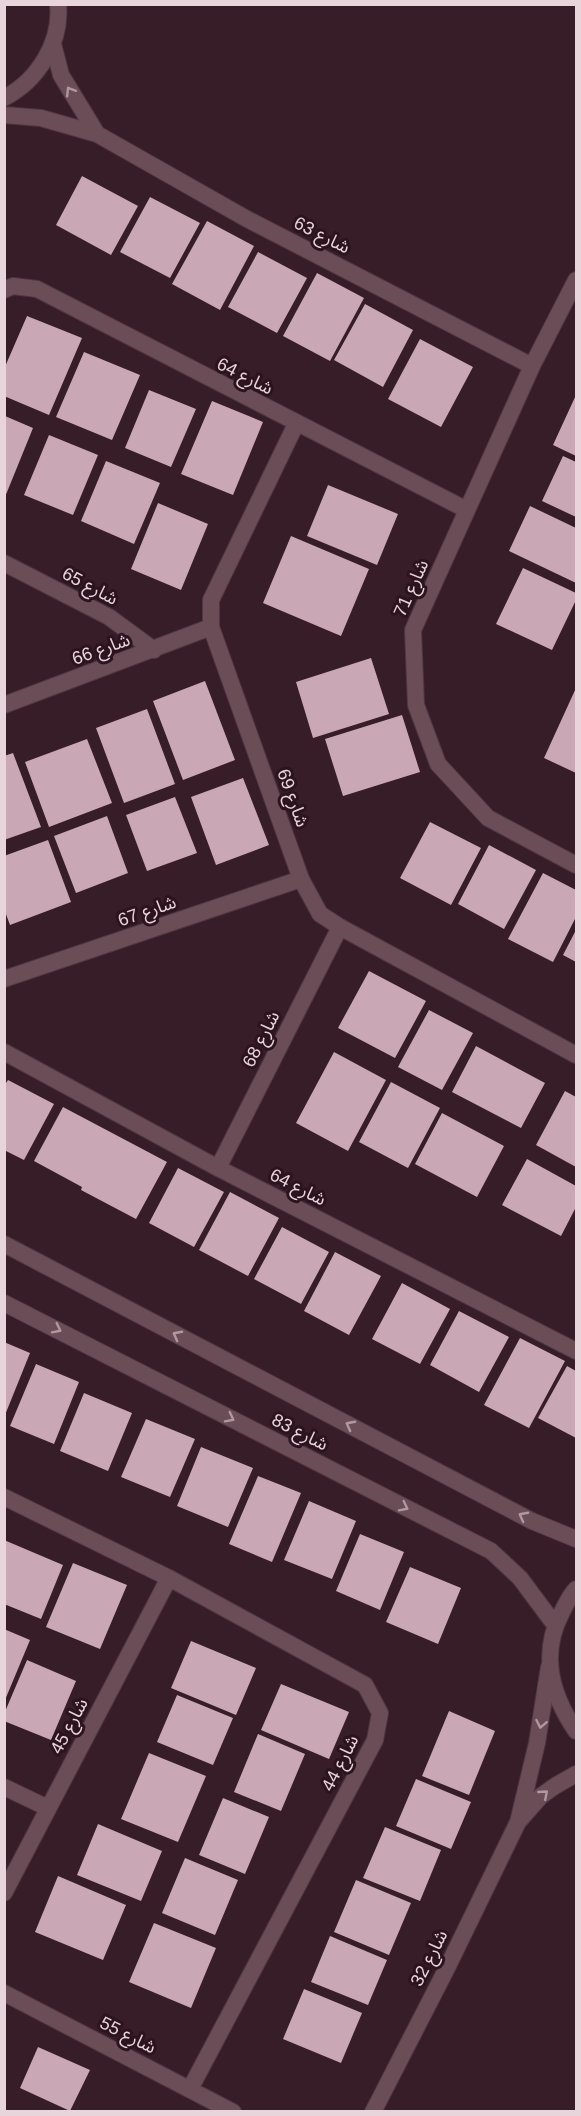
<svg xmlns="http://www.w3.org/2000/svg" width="581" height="2116" font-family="Helvetica,'Noto Sans Arabic',sans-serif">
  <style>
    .building { fill: #caa7b4 }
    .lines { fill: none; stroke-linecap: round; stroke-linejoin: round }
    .minor-casing { stroke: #4d3841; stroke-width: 18 }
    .tertiary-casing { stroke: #4d3841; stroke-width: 18 }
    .minor { stroke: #6b4d58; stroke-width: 16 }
    .tertiary { stroke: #6b4d58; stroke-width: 16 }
    .oneway { stroke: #af98a0 }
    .labels { text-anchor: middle; stroke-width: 6; stroke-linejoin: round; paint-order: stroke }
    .street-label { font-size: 18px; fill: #e7d5db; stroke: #2c131e }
  </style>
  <rect width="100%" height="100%" fill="#371d28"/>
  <path class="building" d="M 82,176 L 138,206 L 111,255 L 56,225 Z
    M 150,197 L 200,223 L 170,278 L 120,252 Z
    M 207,221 L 254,246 L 220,310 L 172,284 Z
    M 258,252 L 307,278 L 277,333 L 228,307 Z
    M 317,273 L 364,298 L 330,361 L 283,336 Z
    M 365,304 L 413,330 L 383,387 L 334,360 Z
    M 27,316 L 82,338 L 49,415 L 4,396 L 4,369 Z
    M 420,339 L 473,367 L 441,427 L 388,399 Z
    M 84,352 L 140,375 L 112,440 L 56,417 Z
    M 149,390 L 196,409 L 171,467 L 125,448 Z
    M 576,395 L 576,456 L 553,445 Z
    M 212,401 L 263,422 L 233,495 L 181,474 Z
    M 5,416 L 33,428 L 5,497 Z
    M 49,435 L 98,455 L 73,515 L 24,495 Z
    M 563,456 L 576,462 L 576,517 L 542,501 Z
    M 106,461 L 160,483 L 134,544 L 81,521 Z
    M 328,485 L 398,514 L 377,565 L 307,536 Z
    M 158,503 L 208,524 L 181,590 L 131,569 Z
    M 530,506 L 576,528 L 576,583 L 509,551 Z
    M 291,536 L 369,569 L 341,636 L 263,603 Z
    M 523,568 L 576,593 L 576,600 L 552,650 L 496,624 Z
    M 371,658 L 389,714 L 313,738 L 296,682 Z
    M 205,681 L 235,760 L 183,780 L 153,701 Z
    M 576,688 L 576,773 L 544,758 Z
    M 147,709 L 175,784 L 124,803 L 96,728 Z
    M 402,715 L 420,772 L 343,796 L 325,739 Z
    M 87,739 L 112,803 L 49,827 L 25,762 Z
    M 13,753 L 41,827 L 4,840 L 4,756 Z
    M 243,778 L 269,845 L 216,865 L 191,797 Z
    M 175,797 L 197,853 L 147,871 L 126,815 Z
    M 107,816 L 128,873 L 76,893 L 54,836 Z
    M 430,822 L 481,848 L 451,905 L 400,878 Z
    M 48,840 L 71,902 L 10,925 L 4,909 L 4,856 Z
    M 489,845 L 536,870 L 504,929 L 458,904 Z
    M 543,873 L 576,890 L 576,917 L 553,962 L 508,939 Z
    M 576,930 L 576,962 L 563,955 Z
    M 369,971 L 426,1001 L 395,1058 L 338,1028 Z
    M 429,1010 L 473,1033 L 442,1090 L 398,1067 Z
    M 476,1046 L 545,1083 L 521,1128 L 452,1092 Z
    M 334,1052 L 386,1080 L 348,1151 L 296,1123 Z
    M 8,1080 L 54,1104 L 24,1160 L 4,1150 L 4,1086 Z
    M 391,1082 L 440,1108 L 408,1168 L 359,1142 Z
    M 565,1091 L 576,1097 L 576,1167 L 536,1145 Z
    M 63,1107 L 167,1162 L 136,1219 L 81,1190 L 82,1187 L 34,1161 Z
    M 442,1113 L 504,1146 L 477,1197 L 415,1164 Z
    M 527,1159 L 576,1186 L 576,1207 L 561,1236 L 502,1205 Z
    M 178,1168 L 224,1192 L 194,1247 L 149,1223 Z
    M 230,1192 L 279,1218 L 248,1276 L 199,1250 Z
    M 282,1227 L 329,1252 L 301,1304 L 254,1279 Z
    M 335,1252 L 381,1276 L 349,1335 L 304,1311 Z
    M 402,1283 L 450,1309 L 420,1364 L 372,1339 Z
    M 459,1311 L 509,1337 L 479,1392 L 430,1365 Z
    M 520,1338 L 565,1361 L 529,1428 L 484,1405 Z
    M 4,1342 L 30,1353 L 5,1415 L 4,1415 Z
    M 36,1364 L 79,1382 L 54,1444 L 10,1426 Z
    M 567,1366 L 576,1371 L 576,1438 L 538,1418 Z
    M 84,1393 L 132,1413 L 108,1471 L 60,1451 Z
    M 146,1419 L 195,1439 L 170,1497 L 121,1477 Z
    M 201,1447 L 253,1468 L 228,1527 L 177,1506 Z
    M 258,1476 L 301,1493 L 272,1562 L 229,1544 Z
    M 309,1501 L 356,1521 L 332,1579 L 284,1560 Z
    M 360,1534 L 404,1552 L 380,1610 L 336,1591 Z
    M 4,1540 L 63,1565 L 41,1619 L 4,1604 Z
    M 73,1563 L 127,1585 L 100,1649 L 46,1627 Z
    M 410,1567 L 461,1588 L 438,1644 L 386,1622 Z
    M 4,1629 L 30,1640 L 5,1700 L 4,1700 Z
    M 191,1641 L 256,1668 L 236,1715 L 171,1688 Z
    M 27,1660 L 76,1681 L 51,1740 L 4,1721 L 4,1714 Z
    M 281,1684 L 349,1712 L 329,1759 L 261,1730 Z
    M 177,1695 L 233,1718 L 213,1765 L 157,1742 Z
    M 449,1711 L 495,1731 L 469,1795 L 422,1776 Z
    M 258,1734 L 305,1754 L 281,1811 L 234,1792 Z
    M 149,1753 L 206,1776 L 178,1842 L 121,1819 Z
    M 416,1779 L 471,1802 L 451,1849 L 396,1826 Z
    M 223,1798 L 269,1817 L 245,1874 L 199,1855 Z
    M 98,1824 L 162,1851 L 141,1901 L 77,1875 Z
    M 385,1827 L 441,1850 L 420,1901 L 363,1878 Z
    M 185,1858 L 238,1880 L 215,1935 L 162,1913 Z
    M 58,1876 L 126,1905 L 103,1960 L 35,1932 Z
    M 356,1880 L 411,1903 L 389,1955 L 334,1932 Z
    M 154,1923 L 216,1948 L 191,2008 L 129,1982 Z
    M 330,1936 L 387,1960 L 368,2005 L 311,1982 Z
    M 304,1989 L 362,2013 L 341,2063 L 283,2039 Z
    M 38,2047 L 90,2070 L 70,2111 L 20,2088 Z"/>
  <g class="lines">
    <defs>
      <path id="minor" d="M 53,44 L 61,75 L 97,134
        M 4,115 L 41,118 L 97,134 L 247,219 L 532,366
        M 576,280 L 532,366 L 413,630 L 416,705 L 438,764 L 488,818 L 576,865
        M 4,290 L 13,286 L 37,289 L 467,510
        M 296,424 L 211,600 L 211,627 L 301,879 L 320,914 L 340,927 L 576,1055
        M 4,563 L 109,617 L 154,650
        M 4,705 L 211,627
        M 4,979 L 301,879
        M 4,1052 L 218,1168 L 576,1351
        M 218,1168 L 340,927
        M 4,1497 L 169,1578 L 365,1685 L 380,1713 L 375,1740 L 190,2089
        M 4,1787 L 48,1808
        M 519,1818 L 537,1743 L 549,1667
        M 4,1893 L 169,1578
        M 4,1993 L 233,2112
        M 373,2112 L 447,1968 L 518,1822 L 541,1796 L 555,1786 L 576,1774"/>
      <path id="tertiary" d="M 4,98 C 37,81 62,43 58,4
        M 4,1244 L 532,1521 L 576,1539
        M 4,1303 L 491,1551 L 520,1578 L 555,1625
        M 576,1589 C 570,1595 566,1604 562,1612 C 540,1653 551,1695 576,1731"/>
    </defs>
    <use href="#minor" class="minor-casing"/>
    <use href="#tertiary" class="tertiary-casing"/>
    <use href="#minor" class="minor"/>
    <use href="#tertiary" class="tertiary"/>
  </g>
  <defs><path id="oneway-chevron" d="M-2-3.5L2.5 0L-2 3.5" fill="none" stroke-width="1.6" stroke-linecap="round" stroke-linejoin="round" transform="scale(1.5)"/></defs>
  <g class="oneway">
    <use href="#oneway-chevron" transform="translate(70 91) rotate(-122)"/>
    <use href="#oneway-chevron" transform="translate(57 1329) rotate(27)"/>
    <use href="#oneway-chevron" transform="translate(177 1335) rotate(-152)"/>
    <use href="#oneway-chevron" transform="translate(230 1418) rotate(27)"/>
    <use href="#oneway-chevron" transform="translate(350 1425) rotate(-152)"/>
    <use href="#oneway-chevron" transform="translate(404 1507) rotate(27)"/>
    <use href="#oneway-chevron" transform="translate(523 1516) rotate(-152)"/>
    <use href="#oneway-chevron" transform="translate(541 1724) rotate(101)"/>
    <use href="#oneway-chevron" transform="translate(544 1794) rotate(-41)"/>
  </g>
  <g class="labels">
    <g class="street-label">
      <text transform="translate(322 235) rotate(27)" y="6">شارع 63</text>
      <text transform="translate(245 376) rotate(27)" y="6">شارع 64</text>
      <text transform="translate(90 586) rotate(28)" y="6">شارع 65</text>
      <text transform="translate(411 588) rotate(-66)" y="6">شارع 71</text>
      <text transform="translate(101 649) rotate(-20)" y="6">شارع 66</text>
      <text transform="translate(293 798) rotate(70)" y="6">شارع 69</text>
      <text transform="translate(147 911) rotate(-19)" y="6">شارع 67</text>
      <text transform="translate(261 1039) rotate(-63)" y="6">شارع 68</text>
      <text transform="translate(298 1187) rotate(27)" y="6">شارع 64</text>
      <text transform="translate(300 1432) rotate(27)" y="6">شارع 83</text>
      <text transform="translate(69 1726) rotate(-62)" y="6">شارع 45</text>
      <text transform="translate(340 1763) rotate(-63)" y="6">شارع 44</text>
      <text transform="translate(429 1958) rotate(-63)" y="6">شارع 32</text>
      <text transform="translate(128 2035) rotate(27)" y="6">شارع 55</text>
    </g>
  </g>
  <rect width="581" height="2116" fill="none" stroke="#e7d5db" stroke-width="12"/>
</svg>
